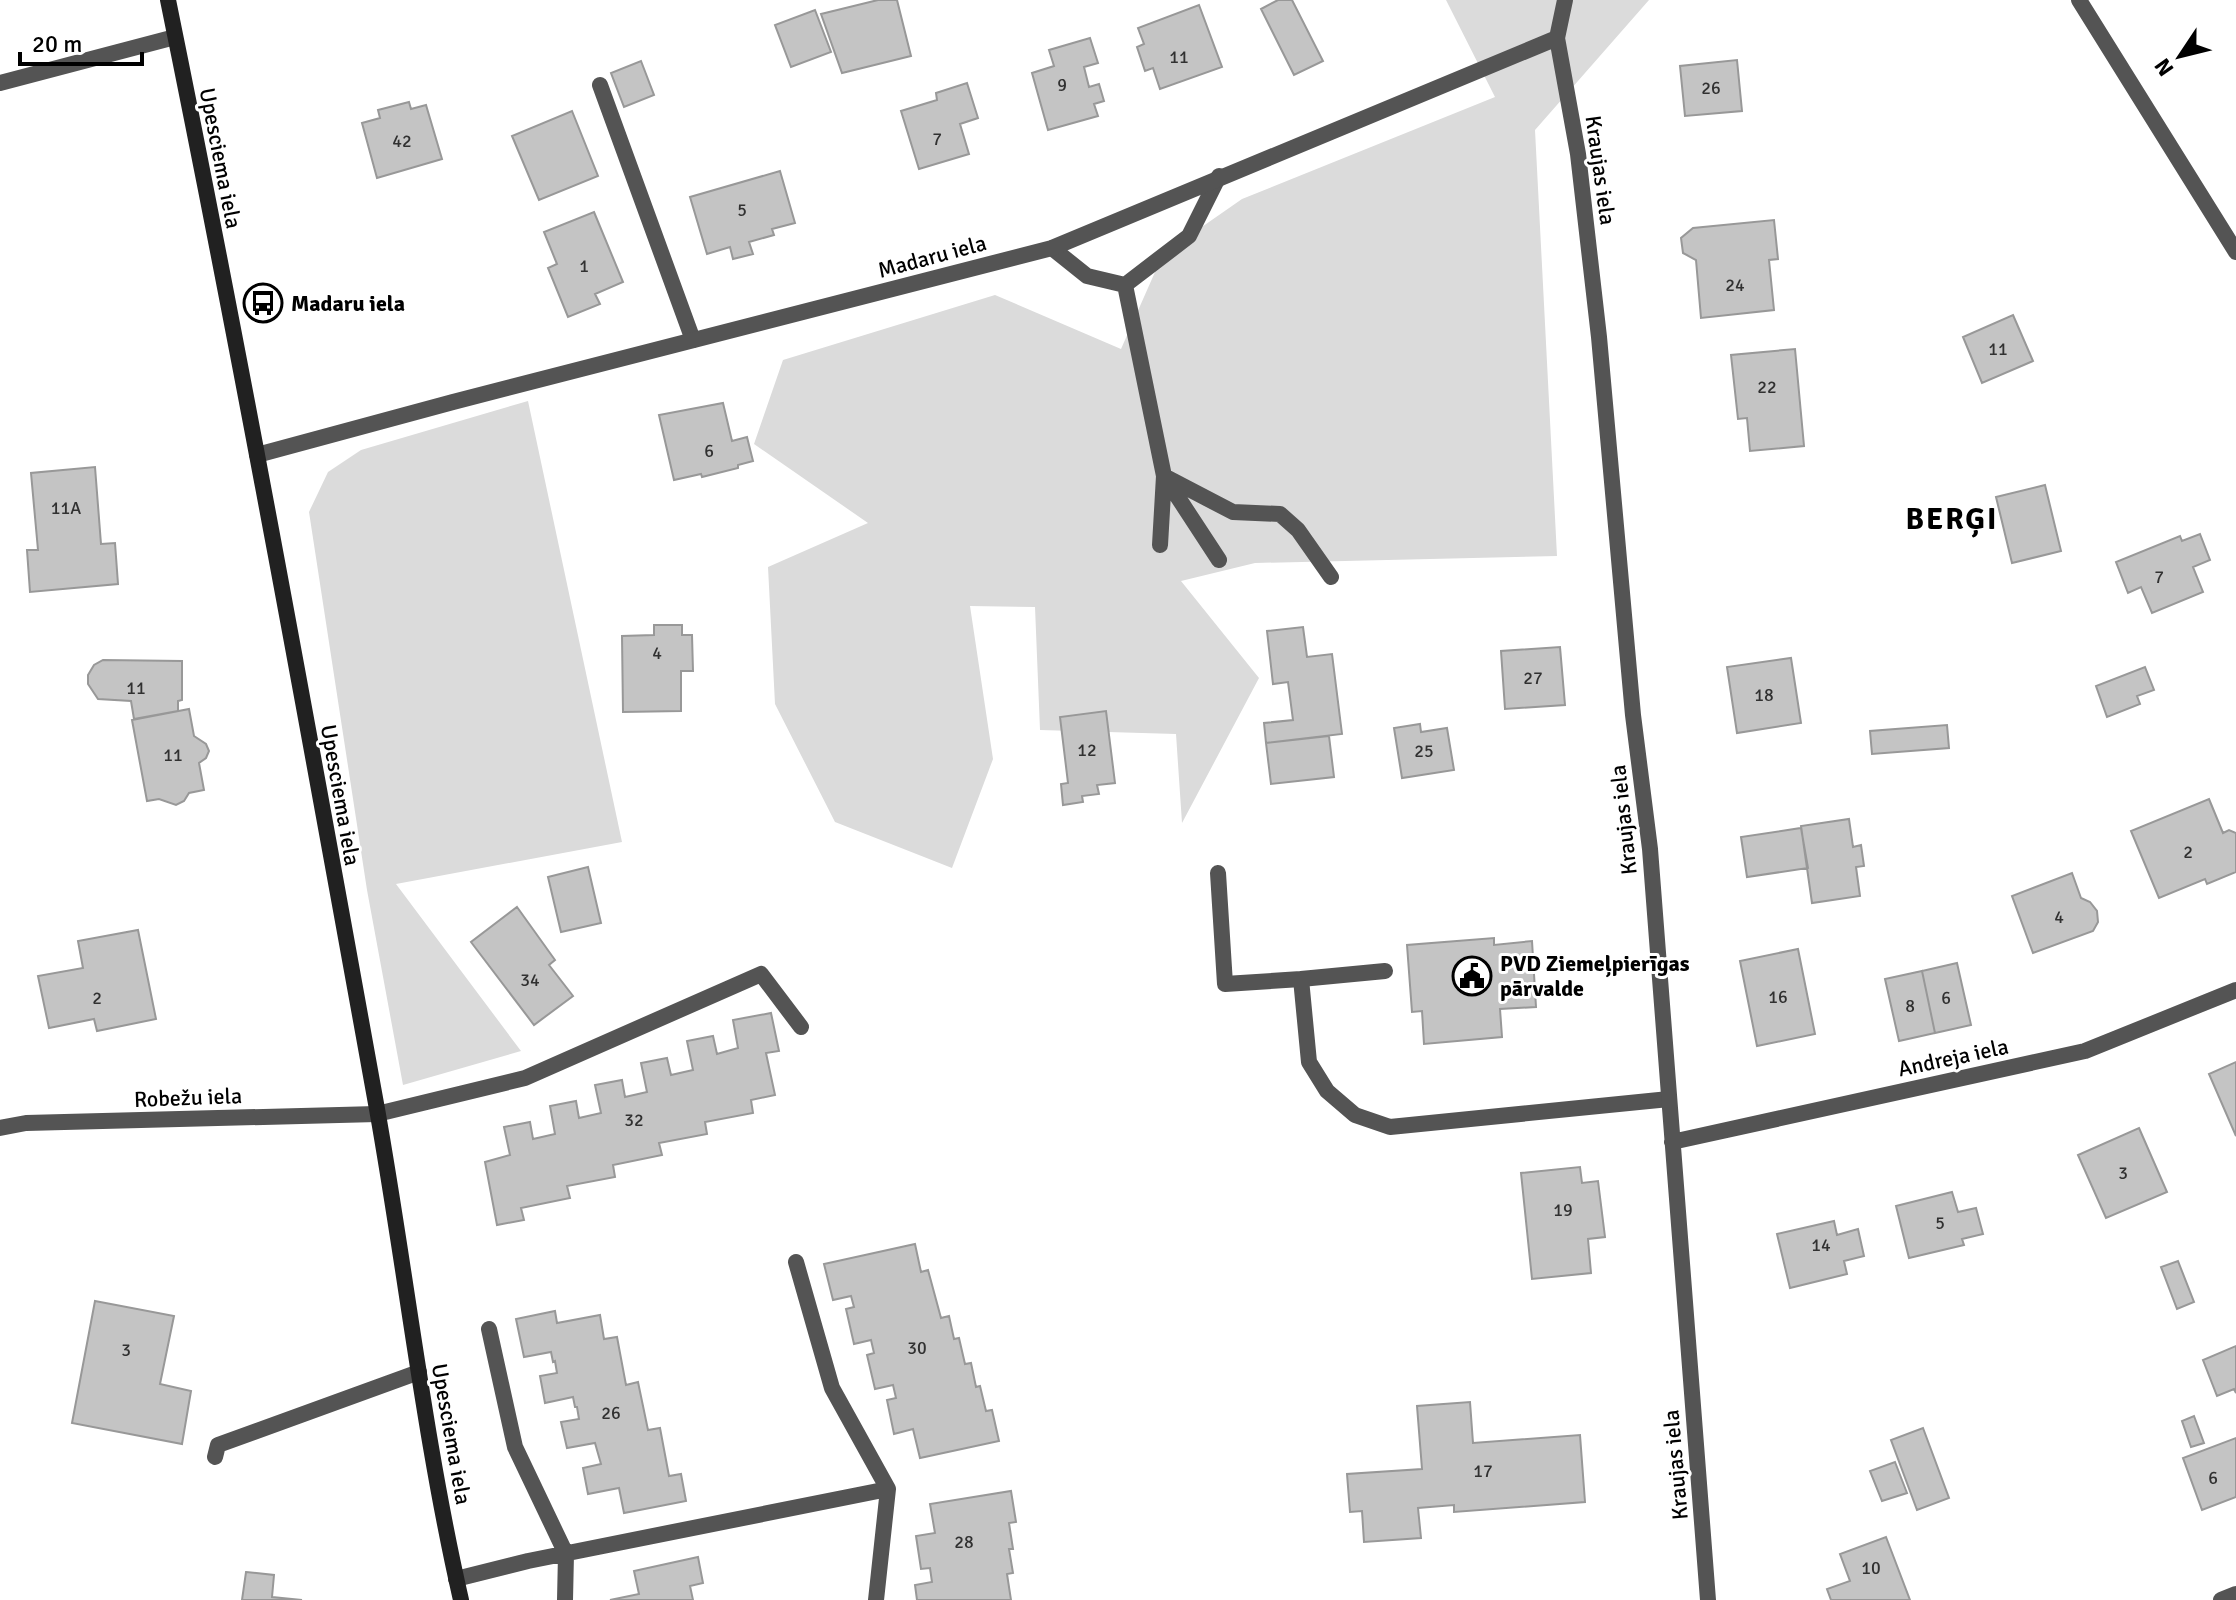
<svg xmlns="http://www.w3.org/2000/svg" width="2236" height="1600" font-family="Signika,sans-serif">
  <style>
    .green { fill: #dbdbdb }
    .building { fill: #c4c4c4; stroke: #989898; stroke-width: 2 }
    .lines { fill: none; stroke-linecap: round; stroke-linejoin: round }
    .lane { stroke: #545454; stroke-width: 16 }
    .street { stroke: #545454; stroke-width: 16 }
    .secondary { stroke: #212121; stroke-width: 16 }
    .labels { text-anchor: middle; stroke-width: 6; stroke-linejoin: round; paint-order: stroke }
    .number-label { font-size: 18px; fill: #313131 }
    .street-label { font-size: 22px; fill: #000; stroke: #fff }
    .poi-label { font-size: 22px; font-weight: bold; fill: #000; stroke: #fff; text-anchor: start }
    .district-label { font-size: 30px; font-weight: bold; letter-spacing: 2px; fill: #000; stroke: #fff }
  </style>
  <rect width="100%" height="100%" fill="#fff"/>
  <path class="green" d="M 1446,0 L 1649,0 L 1535,130 L 1557,556 L 1255,563 L 1181,581 L 1259,678 L 1182,823 L 1176,734 L 1040,730 L 1035,607 L 970,606 L 993,759 L 952,868 L 835,822 L 775,704 L 768,567 L 868,523 L 754,444 L 783,360 L 995,295 L 1121,349 L 1163,254 L 1242,199 L 1495,97 Z
    M 528,401 L 622,842 L 396,884 L 521,1051 L 403,1085 L 367,890 L 309,512 L 328,472 L 361,450 Z"/>
  <path class="building" d="M 878,0 L 897,0 L 911,56 L 842,73 L 821,14 Z
    M 1278,0 L 1292,0 L 1323,61 L 1294,75 L 1261,9 Z
    M 1199,5 L 1222,67 L 1160,89 L 1153,68 L 1145,71 L 1137,47 L 1144,44 L 1138,28 Z
    M 815,10 L 831,52 L 791,67 L 775,25 Z
    M 1090,38 L 1098,63 L 1084,67 L 1089,87 L 1099,84 L 1104,101 L 1094,104 L 1098,116 L 1048,130 L 1032,73 L 1054,66 L 1049,50 Z
    M 1737,60 L 1742,111 L 1685,116 L 1680,66 Z
    M 641,61 L 654,95 L 624,107 L 611,73 Z
    M 967,83 L 978,118 L 960,124 L 969,154 L 919,169 L 901,111 L 937,100 L 936,93 Z
    M 409,102 L 411,109 L 426,105 L 442,159 L 377,178 L 362,123 L 380,118 L 378,110 Z
    M 572,111 L 598,176 L 539,200 L 512,136 Z
    M 780,171 L 795,223 L 772,229 L 774,235 L 749,242 L 753,254 L 733,259 L 730,247 L 707,254 L 690,197 Z
    M 594,212 L 623,282 L 595,294 L 600,304 L 568,317 L 548,268 L 557,264 L 544,232 Z
    M 1774,220 L 1778,259 L 1769,260 L 1774,310 L 1701,318 L 1696,260 L 1683,253 L 1681,238 L 1693,228 Z
    M 2013,315 L 2033,361 L 1982,383 L 1963,337 Z
    M 1795,349 L 1804,446 L 1750,451 L 1747,418 L 1738,419 L 1731,355 Z
    M 723,403 L 732,441 L 747,437 L 753,461 L 738,465 L 738,468 L 702,477 L 701,474 L 674,480 L 659,415 Z
    M 95,467 L 101,544 L 115,543 L 118,584 L 30,592 L 27,550 L 38,550 L 31,473 Z
    M 2045,485 L 2061,551 L 2012,563 L 1996,497 Z
    M 2200,534 L 2210,560 L 2193,567 L 2203,592 L 2152,613 L 2141,587 L 2128,593 L 2116,562 L 2180,536 L 2182,541 Z
    M 654,625 L 682,625 L 682,635 L 692,635 L 693,671 L 681,671 L 681,711 L 623,712 L 622,636 L 654,635 Z
    M 1303,627 L 1307,657 L 1332,654 L 1342,734 L 1266,743 L 1264,723 L 1293,720 L 1288,682 L 1273,684 L 1267,631 Z
    M 1560,647 L 1565,705 L 1505,709 L 1501,651 Z
    M 1791,658 L 1801,723 L 1737,733 L 1727,667 Z
    M 103,660 L 182,661 L 182,700 L 178,701 L 178,711 L 134,719 L 131,701 L 98,699 L 88,684 L 88,675 L 94,665 Z
    M 2145,667 L 2154,690 L 2137,696 L 2140,704 L 2107,717 L 2096,686 Z
    M 189,709 L 194,736 L 206,744 L 209,751 L 206,758 L 199,763 L 204,790 L 189,793 L 184,801 L 176,805 L 159,799 L 147,801 L 132,720 Z
    M 1106,711 L 1115,783 L 1097,785 L 1099,794 L 1082,796 L 1083,802 L 1063,805 L 1061,784 L 1068,783 L 1060,717 Z
    M 1420,724 L 1421,732 L 1447,728 L 1454,770 L 1402,778 L 1394,728 Z
    M 1947,725 L 1949,748 L 1872,754 L 1870,731 Z
    M 1329,736 L 1334,777 L 1271,784 L 1266,743 Z
    M 2209,799 L 2223,833 L 2229,830 L 2236,833 L 2236,872 L 2207,884 L 2205,879 L 2159,898 L 2131,831 Z
    M 1849,819 L 1853,847 L 1861,845 L 1864,866 L 1856,867 L 1860,896 L 1812,903 L 1801,826 Z
    M 1801,828 L 1808,868 L 1747,877 L 1741,837 Z
    M 588,867 L 601,923 L 561,932 L 548,877 Z
    M 2072,873 L 2081,898 L 2090,902 L 2097,911 L 2098,922 L 2093,931 L 2033,953 L 2012,896 Z
    M 517,907 L 555,960 L 549,965 L 573,996 L 534,1025 L 471,942 Z
    M 138,930 L 156,1019 L 97,1031 L 94,1019 L 49,1028 L 38,976 L 83,968 L 78,941 Z
    M 1494,938 L 1494,945 L 1532,941 L 1536,1007 L 1500,1009 L 1502,1037 L 1424,1044 L 1422,1011 L 1412,1012 L 1407,945 Z
    M 1798,949 L 1815,1034 L 1757,1046 L 1740,961 Z
    M 1957,963 L 1971,1025 L 1935,1033 L 1922,971 Z
    M 1922,971 L 1935,1033 L 1899,1041 L 1885,979 Z
    M 771,1013 L 779,1051 L 766,1053 L 775,1095 L 751,1100 L 753,1113 L 705,1122 L 707,1134 L 659,1143 L 662,1155 L 613,1165 L 615,1177 L 567,1186 L 570,1198 L 521,1208 L 524,1220 L 497,1225 L 485,1162 L 510,1155 L 504,1127 L 530,1122 L 533,1139 L 555,1134 L 550,1106 L 576,1101 L 579,1118 L 601,1113 L 595,1085 L 622,1080 L 625,1097 L 647,1092 L 641,1063 L 667,1058 L 671,1075 L 693,1070 L 687,1041 L 713,1036 L 717,1054 L 738,1048 L 733,1020 Z
    M 2236,1062 L 2236,1136 L 2209,1074 Z
    M 2139,1128 L 2167,1192 L 2106,1218 L 2078,1155 Z
    M 1580,1167 L 1582,1183 L 1598,1181 L 1605,1237 L 1588,1239 L 1591,1273 L 1532,1279 L 1521,1173 Z
    M 1952,1192 L 1958,1212 L 1976,1208 L 1983,1234 L 1962,1239 L 1964,1245 L 1909,1258 L 1896,1206 Z
    M 1834,1221 L 1837,1235 L 1858,1229 L 1864,1256 L 1844,1261 L 1847,1274 L 1790,1288 L 1777,1234 Z
    M 915,1244 L 921,1272 L 928,1270 L 941,1318 L 949,1316 L 954,1339 L 959,1338 L 965,1364 L 971,1363 L 976,1387 L 980,1386 L 986,1411 L 992,1410 L 999,1441 L 920,1458 L 913,1429 L 894,1434 L 887,1400 L 896,1398 L 893,1385 L 875,1389 L 867,1355 L 874,1353 L 871,1340 L 854,1344 L 846,1309 L 854,1307 L 851,1296 L 833,1300 L 824,1264 Z
    M 2178,1261 L 2194,1302 L 2177,1309 L 2161,1267 Z
    M 95,1301 L 174,1316 L 160,1384 L 191,1391 L 182,1444 L 72,1423 Z
    M 555,1311 L 557,1323 L 600,1315 L 604,1339 L 617,1337 L 626,1385 L 638,1382 L 648,1430 L 660,1428 L 669,1476 L 681,1474 L 686,1501 L 624,1513 L 619,1488 L 588,1494 L 583,1468 L 601,1464 L 595,1443 L 567,1448 L 561,1422 L 579,1419 L 577,1407 L 575,1407 L 573,1397 L 545,1403 L 540,1376 L 557,1373 L 555,1361 L 553,1362 L 551,1352 L 524,1357 L 516,1319 Z
    M 2236,1346 L 2236,1393 L 2234,1389 L 2217,1396 L 2203,1360 Z
    M 1470,1402 L 1473,1443 L 1580,1435 L 1585,1502 L 1454,1512 L 1454,1505 L 1418,1508 L 1421,1538 L 1364,1542 L 1362,1511 L 1350,1512 L 1347,1474 L 1422,1469 L 1417,1406 Z
    M 2194,1416 L 2204,1443 L 2191,1447 L 2182,1421 Z
    M 1923,1428 L 1949,1498 L 1917,1510 L 1891,1440 Z
    M 2236,1438 L 2236,1497 L 2202,1510 L 2183,1458 Z
    M 1895,1462 L 1907,1493 L 1882,1501 L 1870,1471 Z
    M 1011,1491 L 1016,1522 L 1009,1523 L 1013,1549 L 1009,1549 L 1013,1573 L 1007,1574 L 1011,1600 L 917,1600 L 915,1585 L 932,1582 L 930,1568 L 921,1569 L 916,1536 L 935,1533 L 930,1504 Z
    M 1886,1537 L 1910,1600 L 1831,1600 L 1827,1589 L 1850,1581 L 1840,1554 Z
    M 698,1557 L 703,1583 L 690,1586 L 693,1600 L 610,1600 L 639,1594 L 634,1571 Z
    M 246,1572 L 274,1575 L 272,1597 L 302,1600 L 242,1600 Z"/>
  <g class="lines">
    <path class="lane" d="M 600,85 L 693,340
      M 1052,248 L 1087,276 L 1125,285 L 1164,476 L 1219,560
      M 1125,285 L 1189,236 L 1219,176
      M 1160,545 L 1164,476 L 1233,512 L 1280,514 L 1298,530 L 1331,577
      M 1218,873 L 1225,984 L 1301,979
      M 1385,971 L 1301,979 L 1309,1062 L 1327,1091 L 1355,1115 L 1390,1127 L 1669,1099
      M 377,1114 L 525,1078 L 761,974 L 801,1027
      M 796,1262 L 832,1388 L 888,1489
      M 489,1329 L 515,1447 L 566,1554 L 565,1600
      M 215,1457 L 218,1445 L 419,1372
      M 456,1579 L 528,1561 L 888,1489 L 876,1600"/>
    <path class="street" d="M 2079,0 L 2236,252
      M 1557,38 L 1578,154 L 1599,337 L 1633,715 L 1650,849 L 1708,1600
      M 0,83 L 175,37
      M 257,455 L 453,402 L 1052,248 L 1557,38 L 1565,0
      M 0,1128 L 26,1123 L 377,1114
      M 1672,1142 L 2085,1051 L 2236,990
      M 2221,1600 L 2236,1594"/>
    <path class="secondary" d="M 168,0 C 243,368 310,738 377,1109 C 406,1272 424,1438 461,1600"/>
  </g>
  <defs>
    <symbol id="bus-ring" viewBox="-11 -11 22 22"><circle r="9.5" fill="#fff" stroke="#000" stroke-width="1.5"/><path d="M-5-6H5V4H4V6H2V4H-2V6H-4V4H-5ZM-3.5-4V0h7V-4ZM-3.5 1.2v1.5H-2V1.2ZM2 1.2v1.5H3.5V1.2Z" fill="#000"/></symbol>
    <symbol id="civic-ring" viewBox="-11 -11 22 22"><circle r="9.5" fill="#fff" stroke="#000" stroke-width="1.5"/><path d="M-.6-6.5H3V-4.5H.6V-3L4-1V1h2V6H-6V1h2V-1L-.6-3ZM-1.2 2.5V6h2.4V2.5Z" fill="#000"/></symbol>
  </defs>
  <g fill-rule="evenodd">
    <use href="#bus-ring" x="241" y="281" width="44" height="44"/>
    <use href="#civic-ring" x="1450" y="954" width="44" height="44"/>
  </g>
  <g class="labels">
    <g class="number-label">
      <text x="1179" y="63">11</text>
      <text x="1062" y="91">9</text>
      <text x="1711" y="94">26</text>
      <text x="937" y="145">7</text>
      <text x="402" y="147">42</text>
      <text x="742" y="216">5</text>
      <text x="584" y="272">1</text>
      <text x="1735" y="291">24</text>
      <text x="1998" y="355">11</text>
      <text x="1767" y="393">22</text>
      <text x="709" y="457">6</text>
      <text x="66" y="514">11A</text>
      <text x="2159" y="583">7</text>
      <text x="657" y="659">4</text>
      <text x="1533" y="684">27</text>
      <text x="136" y="694">11</text>
      <text x="1764" y="701">18</text>
      <text x="1087" y="756">12</text>
      <text x="1424" y="757">25</text>
      <text x="173" y="761">11</text>
      <text x="2188" y="858">2</text>
      <text x="2059" y="923">4</text>
      <text x="530" y="986">34</text>
      <text x="1778" y="1003">16</text>
      <text x="97" y="1004">2</text>
      <text x="1946" y="1004">6</text>
      <text x="1910" y="1012">8</text>
      <text x="634" y="1126">32</text>
      <text x="2123" y="1179">3</text>
      <text x="1563" y="1216">19</text>
      <text x="1940" y="1229">5</text>
      <text x="1821" y="1251">14</text>
      <text x="917" y="1354">30</text>
      <text x="126" y="1356">3</text>
      <text x="611" y="1419">26</text>
      <text x="1483" y="1477">17</text>
      <text x="2213" y="1484">6</text>
      <text x="964" y="1548">28</text>
      <text x="1871" y="1574">10</text>
    </g>
    <g class="street-label">
      <text transform="translate(221 158) rotate(79)" y="8">Upesciema iela</text>
      <text transform="translate(1601 170) rotate(82)" y="8">Kraujas iela</text>
      <text transform="translate(932 256) rotate(-15)" y="8">Madaru iela</text>
      <text transform="translate(341 795) rotate(80)" y="8">Upesciema iela</text>
      <text transform="translate(1623 820) rotate(-96)" y="8">Kraujas iela</text>
      <text transform="translate(1953 1057) rotate(-12)" y="8">Andreja iela</text>
      <text transform="translate(188 1097) rotate(-2)" y="8">Robežu iela</text>
      <text transform="translate(452 1434) rotate(80)" y="8">Upesciema iela</text>
      <text transform="translate(1675 1465) rotate(-95)" y="8">Kraujas iela</text>
    </g>
    <g class="poi-label">
      <text x="291" y="311">Madaru iela</text>
      <text x="1500" y="971">PVD Ziemeļpierīgas<tspan x="1500" dy="25">pārvalde</tspan></text>
    </g>
    <g class="district-label">
      <text x="1952" y="529">BERĢI</text>
    </g>
  </g>
  <g transform="translate(2180 56) rotate(235)" stroke="#ffffff" stroke-width="6" paint-order="stroke">
  <path d="M0-6L14 30L0 20L-14 30Z" fill="#000000"/>
  <text y="-12" font-size="22" font-weight="bold" text-anchor="middle" fill="#000000">N</text>
  </g>
  <path d="M20 52v12h122v-12" fill="none" stroke="#000000" stroke-width="4"/>
  <text x="32" y="52" font-size="24" fill="#000000" stroke="#ffffff" stroke-width="6" paint-order="stroke">20 m</text>
</svg>
